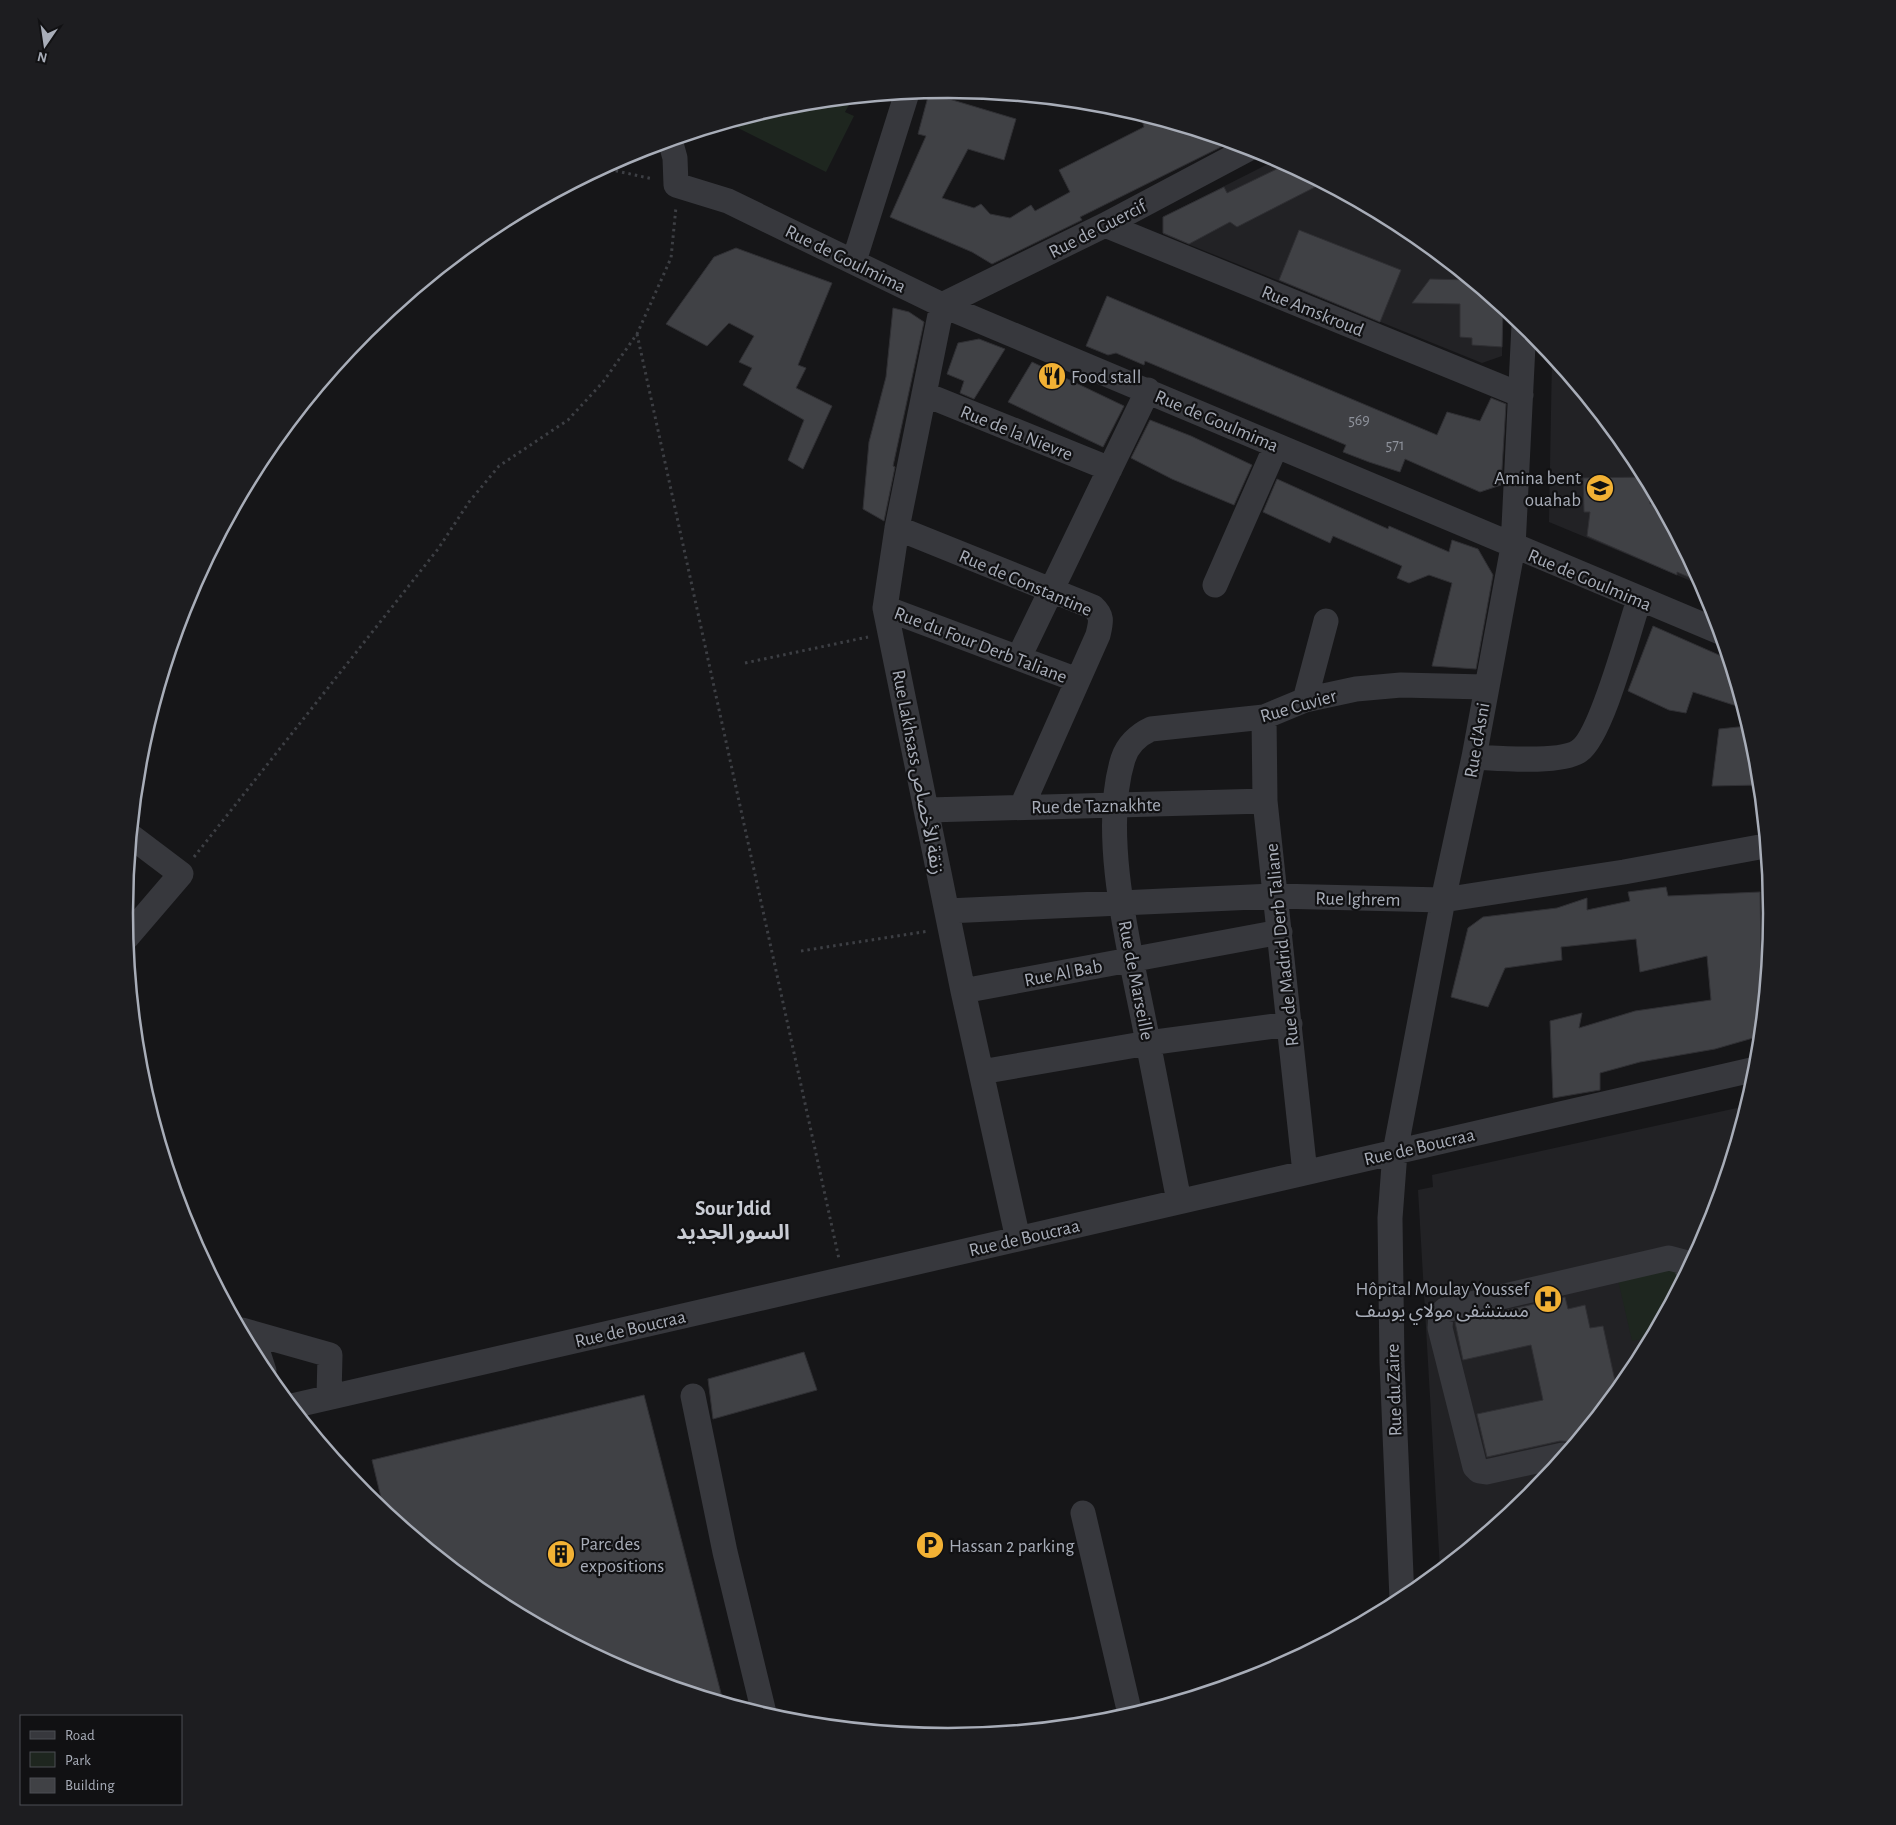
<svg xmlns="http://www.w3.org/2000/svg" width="1896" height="1825" font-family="'Alegreya Sans','Noto Sans Arabic',sans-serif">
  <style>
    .built { fill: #222225 }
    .green { fill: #1e261f }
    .building { fill: #404145; stroke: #303034 }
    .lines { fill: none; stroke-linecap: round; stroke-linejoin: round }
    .path { stroke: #3d3f44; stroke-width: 3; stroke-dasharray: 2.5 4; stroke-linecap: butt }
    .minor { stroke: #37383d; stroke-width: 25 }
    .labels { text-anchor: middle; stroke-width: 4.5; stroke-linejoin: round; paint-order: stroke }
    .number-label { font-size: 16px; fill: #8e929b }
    .street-label { font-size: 19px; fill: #a8adb8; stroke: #111113 }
    .poi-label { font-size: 19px; fill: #a8adb8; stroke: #111113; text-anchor: start }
    .quarter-label { font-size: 21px; font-weight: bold; fill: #c9ccd4; stroke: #111113 }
    .rim { fill: none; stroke: #a8adb8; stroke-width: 2.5 }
  </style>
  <rect width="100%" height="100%" fill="#161618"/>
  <path class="built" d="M 1278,159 L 1406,228 L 1503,308 L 1502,356 L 1482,363 L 1163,234 L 1163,217 Z
    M 1552,357 L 1633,455 L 1703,586 L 1549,522 Z
    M 1746,1106 L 1709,1228 L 1633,1370 L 1530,1495 L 1440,1569 L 1418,1190 L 1433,1187 L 1432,1175 Z"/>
  <path class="green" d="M 853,98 L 845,112 L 854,116 L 826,172 L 728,123 L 788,105 Z
    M 1673,1268 L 1676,1270 L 1679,1284 L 1651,1337 L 1632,1341 L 1618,1280 Z"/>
  <path class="building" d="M 929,93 L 1016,119 L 1004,160 L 968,149 L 942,198 L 974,208 L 981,204 L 990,214 L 1010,218 L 1031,205 L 1035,211 L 1070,192 L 1059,170 L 1144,127 L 1140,114 L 1231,142 L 1080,217 L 1082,220 L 992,264 L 972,252 L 890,217 L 926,136 L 918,134 Z
    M 1287,164 L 1323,183 L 1237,227 L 1230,222 L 1189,244 L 1163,233 L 1163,217 L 1224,187 L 1227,193 Z
    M 1299,230 L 1401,270 L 1380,322 L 1279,280 Z
    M 736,248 L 832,283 L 798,365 L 806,368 L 796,388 L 832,406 L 803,469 L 788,460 L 804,420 L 743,385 L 752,368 L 739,362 L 754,336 L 729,323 L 707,346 L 666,324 L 714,257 Z
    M 1430,279 L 1470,280 L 1503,308 L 1502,347 L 1472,345 L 1472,338 L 1460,337 L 1460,304 L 1412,303 Z
    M 1107,296 L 1437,435 L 1447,412 L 1480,421 L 1491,398 L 1506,404 L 1501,485 L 1480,492 L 1405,459 L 1400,472 L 1369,462 L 1343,452 L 1346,445 L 1145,361 L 1144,365 L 1116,353 L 1108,355 L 1086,346 Z
    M 893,308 L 909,312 L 924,322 L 893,466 L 895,467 L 884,521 L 863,509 L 869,442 L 886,377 Z
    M 979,339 L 1005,349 L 974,399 L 960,393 L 964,381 L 947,374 L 958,343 Z
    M 1032,362 L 1124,406 L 1103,447 L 1008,402 Z
    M 1150,420 L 1191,436 L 1252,465 L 1234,505 L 1172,479 L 1131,458 Z
    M 1645,477 L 1650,486 L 1650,504 L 1659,504 L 1702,583 L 1677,572 L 1677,575 L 1587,536 L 1590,512 L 1584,512 L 1583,478 Z
    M 1277,479 L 1388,529 L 1389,526 L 1449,552 L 1452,540 L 1478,549 L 1493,575 L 1476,669 L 1432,666 L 1452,583 L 1429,575 L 1409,583 L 1397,578 L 1402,566 L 1333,536 L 1330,543 L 1263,512 Z
    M 1653,626 L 1728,659 L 1743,708 L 1693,692 L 1686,713 L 1669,710 L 1628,691 Z
    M 1748,726 L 1756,752 L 1759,785 L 1712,786 L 1719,729 Z
    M 1666,887 L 1668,896 L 1760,892 L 1762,1009 L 1760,1036 L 1715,1049 L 1640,1062 L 1600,1073 L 1600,1090 L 1553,1098 L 1550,1021 L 1582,1013 L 1579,1028 L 1635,1011 L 1711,1000 L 1707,956 L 1640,972 L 1636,939 L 1561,947 L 1562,960 L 1505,968 L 1488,1007 L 1451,997 L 1468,928 L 1483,917 L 1557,908 L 1587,898 L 1587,910 L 1630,901 L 1628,892 Z
    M 1565,1297 L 1568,1309 L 1585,1305 L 1590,1328 L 1603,1326 L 1617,1390 L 1574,1442 L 1560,1441 L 1487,1457 L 1477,1414 L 1543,1400 L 1531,1345 L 1463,1360 L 1455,1322 Z
    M 804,1352 L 817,1390 L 713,1419 L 708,1379 Z
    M 644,1395 L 723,1701 L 632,1673 L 490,1597 L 384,1510 L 372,1460 Z"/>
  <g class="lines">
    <path class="path" d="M 603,168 L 653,179
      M 637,334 L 839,1259
      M 745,663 L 868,637
      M 194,857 L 438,549 L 469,502 L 499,466 L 568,420 L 603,382 L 637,334 L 671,258 L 676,207
      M 801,951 L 929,931"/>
    <path class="minor" d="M 670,140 L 675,158 L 676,185 L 728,201 L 942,305 L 1720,632
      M 1105,225 L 1521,395
      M 854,261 L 907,93
      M 924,394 L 1110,469
      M 897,528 L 1093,607 C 1103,616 1101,622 1098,635 L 1022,806
      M 1215,585 L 1276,446
      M 885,608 L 1077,680
      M 1019,657 L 1148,390
      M 1305,700 L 1326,621
      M 1264,717 L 1265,801 L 1305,1173
      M 1474,757 C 1498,758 1560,764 1579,751 C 1602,736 1629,629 1639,600
      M 928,810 L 1265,801
      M 947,911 L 1275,896 L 1443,900 L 1624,872 L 1765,846
      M 127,937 L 181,874 L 132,837
      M 963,991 L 1280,932
      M 981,1072 L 1148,1043 L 1290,1024
      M 1179,1201 C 1168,1142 1156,1082 1144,1022 C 1129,947 1100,833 1123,759 C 1127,746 1138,735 1151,729 L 1264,717 L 1305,700 L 1356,689 L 1401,685 L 1485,687
      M 1018,1239 L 963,991 L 885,608 L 897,528 L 942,305 L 1105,225 L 1250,148
      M 242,1330 L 330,1355 L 329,1397
      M 252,1334 L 264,1371
      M 693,1396 L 725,1552 L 764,1713
      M 292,1406 L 1756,1069
      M 1563,1455 L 1486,1472 L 1479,1471 L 1475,1467 L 1440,1328 L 1441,1314 L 1445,1310 L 1669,1258 L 1684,1262 L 1687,1269
      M 1083,1513 L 1130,1714
      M 1402,1599 L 1392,1362 L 1390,1218 L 1395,1152 L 1443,900 L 1474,757 L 1513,547 L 1524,325"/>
  </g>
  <defs>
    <symbol id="restaurant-disc" viewBox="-11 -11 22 22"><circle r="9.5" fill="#f2b134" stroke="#111113"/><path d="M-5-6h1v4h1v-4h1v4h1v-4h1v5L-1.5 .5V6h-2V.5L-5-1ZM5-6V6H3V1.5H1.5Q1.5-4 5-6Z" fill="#111"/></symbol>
    <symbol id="school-disc" viewBox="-11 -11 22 22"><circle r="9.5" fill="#f2b134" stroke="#111113"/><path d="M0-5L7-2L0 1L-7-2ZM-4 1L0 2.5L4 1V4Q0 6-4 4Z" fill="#111"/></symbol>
    <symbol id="hospital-disc" viewBox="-11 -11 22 22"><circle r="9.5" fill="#f2b134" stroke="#111113"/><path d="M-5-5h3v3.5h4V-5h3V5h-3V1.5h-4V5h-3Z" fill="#111"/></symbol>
    <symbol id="parking-disc" viewBox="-11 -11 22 22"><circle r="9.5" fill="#f2b134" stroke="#111113"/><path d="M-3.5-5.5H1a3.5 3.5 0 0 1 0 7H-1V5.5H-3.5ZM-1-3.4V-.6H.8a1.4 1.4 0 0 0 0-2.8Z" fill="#111"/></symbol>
    <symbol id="building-disc" viewBox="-11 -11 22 22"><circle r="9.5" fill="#f2b134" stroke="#111113"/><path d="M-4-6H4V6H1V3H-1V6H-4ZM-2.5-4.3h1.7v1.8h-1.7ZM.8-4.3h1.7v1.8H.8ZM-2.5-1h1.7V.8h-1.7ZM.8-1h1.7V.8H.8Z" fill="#111"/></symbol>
  </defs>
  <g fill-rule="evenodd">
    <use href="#restaurant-disc" x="1036" y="360" width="32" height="32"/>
    <use href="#school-disc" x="1584" y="472" width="32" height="32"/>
    <use href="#hospital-disc" x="1532" y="1283" width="32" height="32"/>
    <use href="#parking-disc" x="914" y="1529" width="32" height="32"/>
    <use href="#building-disc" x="545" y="1538" width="32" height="32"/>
  </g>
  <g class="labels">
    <g class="number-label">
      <text x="1359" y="425">569</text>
      <text x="1395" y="450">571</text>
    </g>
    <g class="street-label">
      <text transform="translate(1097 228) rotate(-27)" y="7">Rue de Guercif</text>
      <text transform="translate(846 258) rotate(26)" y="7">Rue de Goulmima</text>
      <text transform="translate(1313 310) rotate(22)" y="7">Rue Amskroud</text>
      <text transform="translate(1217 420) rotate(23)" y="7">Rue de Goulmima</text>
      <text transform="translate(1017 432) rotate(22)" y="7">Rue de la Nievre</text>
      <text transform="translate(1590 579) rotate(23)" y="7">Rue de Goulmima</text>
      <text transform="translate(1026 582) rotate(23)" y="7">Rue de Constantine</text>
      <text transform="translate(981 644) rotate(21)" y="7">Rue du Four Derb Taliane</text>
      <text transform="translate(1298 705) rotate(-16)" y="7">Rue Cuvier</text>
      <text transform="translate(1476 740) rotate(-80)" y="7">Rue d'Asni</text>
      <text transform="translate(919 772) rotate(79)" y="7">Rue Lakhsass زنقة الأخصاص</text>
      <text transform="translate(1096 805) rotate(-1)" y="7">Rue de Taznakhte</text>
      <text transform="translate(1358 898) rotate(1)" y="7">Rue Ighrem</text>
      <text transform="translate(1281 945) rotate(-96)" y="7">Rue de Madrid Derb Taliane</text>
      <text transform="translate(1063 972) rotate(-11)" y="7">Rue Al Bab</text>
      <text transform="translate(1137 980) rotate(79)" y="7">Rue de Marseille</text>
      <text transform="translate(1419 1146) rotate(-13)" y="7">Rue de Boucraa</text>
      <text transform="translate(1024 1237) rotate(-13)" y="7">Rue de Boucraa</text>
      <text transform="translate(630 1328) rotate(-13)" y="7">Rue de Boucraa</text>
      <text transform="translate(1393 1390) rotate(-92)" y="7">Rue du Zaïre</text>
    </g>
    <g class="poi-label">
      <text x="1071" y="383">Food stall</text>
      <text x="1581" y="484" text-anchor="end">Amina bent<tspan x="1581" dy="22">ouahab</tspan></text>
      <text x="1529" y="1295" text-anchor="end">Hôpital Moulay Youssef<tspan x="1529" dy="22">مستشفى مولاي يوسف</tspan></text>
      <text x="580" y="1550">Parc des<tspan x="580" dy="22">expositions</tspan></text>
      <text x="949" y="1552">Hassan 2 parking</text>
    </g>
    <g class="quarter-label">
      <text x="733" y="1215">Sour Jdid<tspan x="733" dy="24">السور الجديد</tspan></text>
    </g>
  </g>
  <path d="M0 0H1896V1825H0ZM133 913a815 815 0 1 1 1630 0a815 815 0 1 1-1630 0Z" fill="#1d1d20" fill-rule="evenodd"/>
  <path class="rim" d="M133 913a815 815 0 1 1 1630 0a815 815 0 1 1-1630 0Z"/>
  <rect x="20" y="1715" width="162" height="90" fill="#111113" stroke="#4d4f55"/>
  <rect x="30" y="1731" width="25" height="8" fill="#37383d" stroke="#4d4f55"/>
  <text x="65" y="1740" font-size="15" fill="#a8adb8">Road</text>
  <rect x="30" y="1752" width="25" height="15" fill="#1e261f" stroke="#4d4f55"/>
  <text x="65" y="1765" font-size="15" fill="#a8adb8">Park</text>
  <rect x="30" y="1778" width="25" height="15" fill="#404145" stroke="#4d4f55"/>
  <text x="65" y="1790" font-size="15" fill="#a8adb8">Building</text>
  <g transform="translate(45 45) rotate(193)" stroke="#111113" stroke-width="4" paint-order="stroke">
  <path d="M0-4L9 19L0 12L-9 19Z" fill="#a8adb8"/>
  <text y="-8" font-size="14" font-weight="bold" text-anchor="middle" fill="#a8adb8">N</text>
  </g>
</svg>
